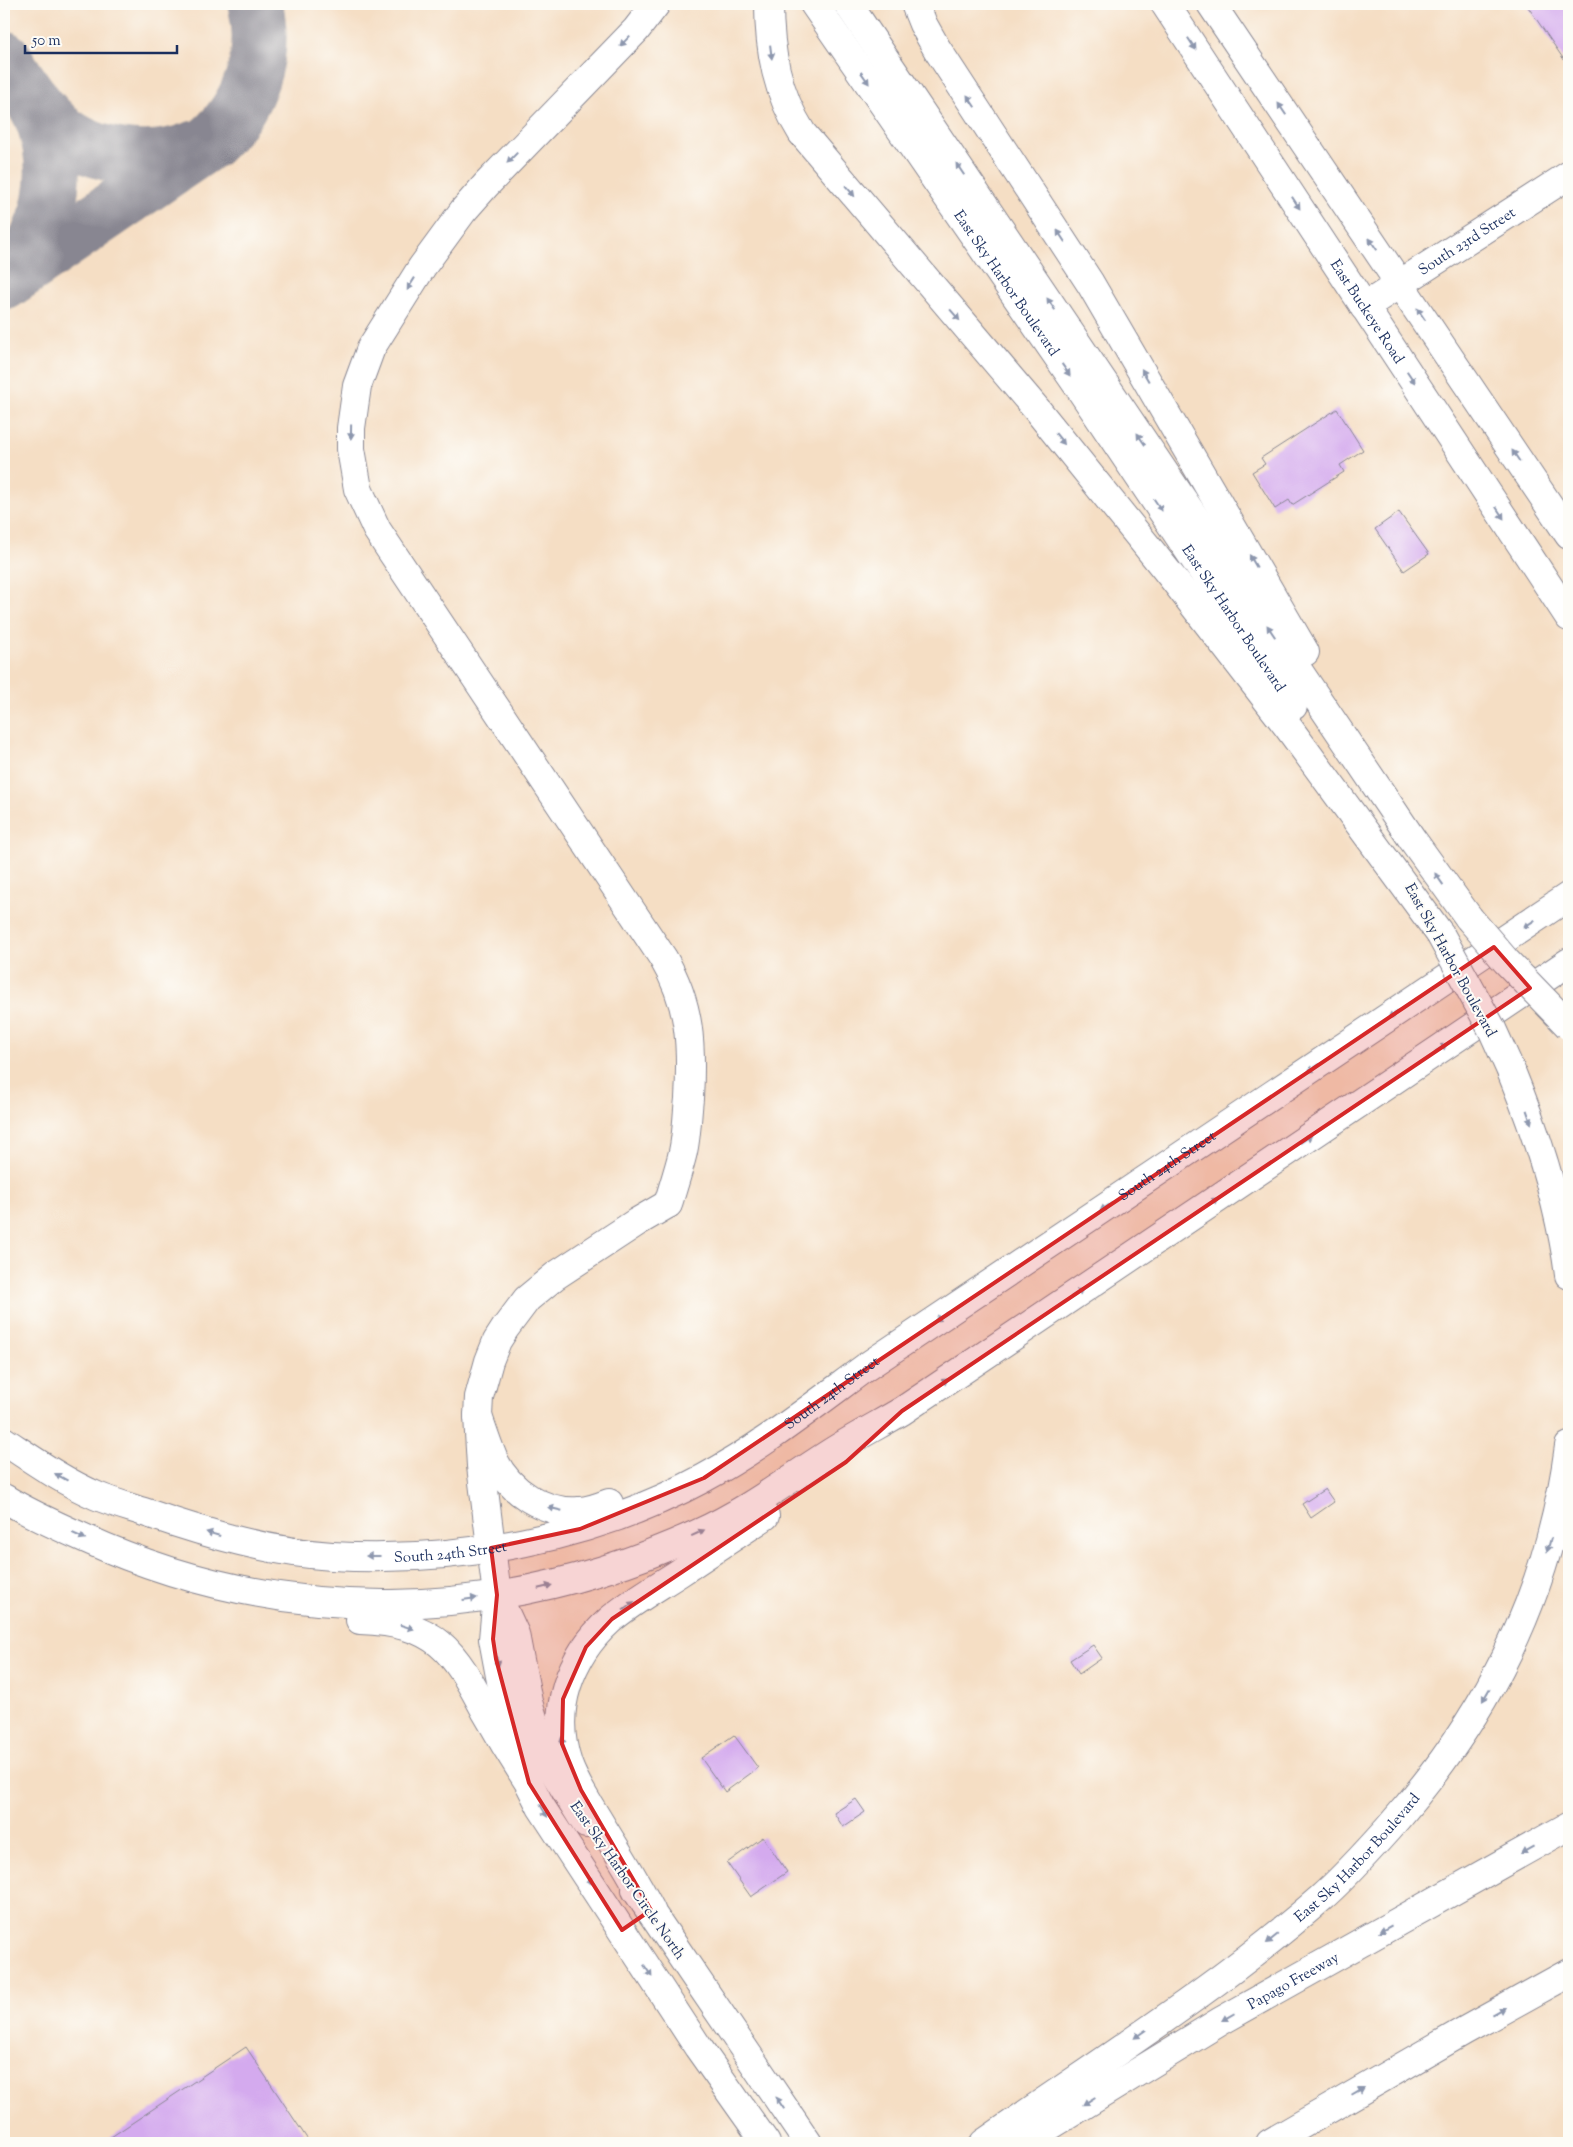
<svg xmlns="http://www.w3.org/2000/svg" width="1573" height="2147" font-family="'Sorts Mill Goudy',serif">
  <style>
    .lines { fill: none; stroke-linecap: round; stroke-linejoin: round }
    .taxiway { stroke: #888691; stroke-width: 55 }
    .building { fill: #d4aaee }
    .minor-casing { stroke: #888691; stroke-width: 30 }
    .major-casing { stroke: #888691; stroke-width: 30 }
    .highway-casing { stroke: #888691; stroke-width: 30 }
    .minor { stroke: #fff; stroke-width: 28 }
    .major { stroke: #fff; stroke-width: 28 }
    .highway { stroke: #fff; stroke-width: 28 }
    .highway-bridge-casing { stroke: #888691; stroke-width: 30; stroke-linecap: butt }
    .highway-bridge { stroke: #fff; stroke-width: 28 }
    .oneway { fill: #8d97ae }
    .marked { fill: #d62828; fill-opacity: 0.2; stroke: #d62828; stroke-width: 4; stroke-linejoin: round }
    .labels { text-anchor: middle; stroke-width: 4; stroke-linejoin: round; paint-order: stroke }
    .street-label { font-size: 15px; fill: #1b2f5e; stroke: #fdfcf7 }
  </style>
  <rect width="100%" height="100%" fill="#fdfcf7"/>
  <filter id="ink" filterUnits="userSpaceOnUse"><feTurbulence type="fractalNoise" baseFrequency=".02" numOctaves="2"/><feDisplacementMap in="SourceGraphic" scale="10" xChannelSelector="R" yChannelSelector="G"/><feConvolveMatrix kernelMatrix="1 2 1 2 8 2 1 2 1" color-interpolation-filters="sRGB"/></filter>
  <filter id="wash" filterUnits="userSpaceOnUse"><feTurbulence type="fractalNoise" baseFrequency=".0096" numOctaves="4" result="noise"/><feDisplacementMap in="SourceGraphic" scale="20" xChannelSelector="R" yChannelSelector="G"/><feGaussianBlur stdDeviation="1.12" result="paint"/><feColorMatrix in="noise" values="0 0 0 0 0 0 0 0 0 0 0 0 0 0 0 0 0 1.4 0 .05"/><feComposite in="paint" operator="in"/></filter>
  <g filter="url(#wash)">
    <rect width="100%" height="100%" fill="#f5dec4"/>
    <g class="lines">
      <path class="taxiway" d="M 4,58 C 18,79 31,102 49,120 C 84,158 148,167 195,148
        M 13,271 C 50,234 61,177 45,127 C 42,118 36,108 32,99
        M 4,283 L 211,141 C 249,107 268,55 255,4"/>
    </g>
    <g id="blocks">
      <path class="building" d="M 1526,4 L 1569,4 L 1569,67 Z
        M 1337,409 L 1363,450 L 1340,465 L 1344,472 L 1292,505 L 1289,500 L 1275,509 L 1252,472 L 1265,464 L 1261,458 Z
        M 1399,512 L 1429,554 L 1404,571 L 1375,529 Z
        M 1325,1489 L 1334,1502 L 1311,1518 L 1302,1504 Z
        M 1093,1645 L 1102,1658 L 1079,1674 L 1070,1660 Z
        M 734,1735 L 758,1768 L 725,1792 L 701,1758 Z
        M 856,1799 L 865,1812 L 843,1827 L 834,1813 Z
        M 763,1837 L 787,1872 L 751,1897 L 727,1863 Z
        M 246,2047 L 310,2143 L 102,2143 Z"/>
    </g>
  </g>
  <g filter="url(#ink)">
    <use href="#blocks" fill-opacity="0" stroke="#888691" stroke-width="1"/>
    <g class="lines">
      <defs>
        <g id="minor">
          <path id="s1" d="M 1364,307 L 1569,175"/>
          <path d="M 668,1204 L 637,1222 L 555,1276 L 527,1299 L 506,1327 L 497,1341 L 489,1361 L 479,1397 L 478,1416 L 481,1466 L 497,1595 L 493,1639 L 505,1703 L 529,1783 L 541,1807 L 698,2047 L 766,2143"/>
          <path d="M 497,1595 L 515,1634 L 528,1702 L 543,1750 L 554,1772 L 586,1824"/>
          <path d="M 636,1890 L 808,2143"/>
        </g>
        <g id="major">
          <path id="s2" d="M 1165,4 L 1569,617"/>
          <path d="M 1211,4 L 1569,535"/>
          <path d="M 478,1416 C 483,1431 488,1446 494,1460 C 509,1491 544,1514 579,1511 C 589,1511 599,1507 609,1503"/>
          <path id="s3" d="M 4,1441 C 33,1460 64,1482 97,1496 C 114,1503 132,1508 150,1514 C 208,1534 270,1552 332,1556 C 459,1563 591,1539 704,1478 C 761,1447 813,1406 866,1367 L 1569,896"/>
          <path d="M 4,1498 C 28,1513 55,1525 82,1537 C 283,1629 499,1625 699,1533 C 748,1511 790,1478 835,1450 C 857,1436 880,1424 902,1411 L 1569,962"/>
          <path d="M 360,1620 C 437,1623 453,1649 486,1712 C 500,1737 514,1760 529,1783"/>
          <path d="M 651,1910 C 636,1882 620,1855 603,1828 C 591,1807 576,1787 568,1764 C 550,1711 569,1657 610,1620 C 631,1602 656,1588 679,1573 C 707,1554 736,1535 765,1516"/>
        </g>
        <g id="highway">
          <path d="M 656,4 L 636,30 L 486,185 L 463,211 L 422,267 L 371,348 L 357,386 L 351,428 L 351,449 L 358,489 L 377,530 L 663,958 C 691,1005 692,1046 689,1099 C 687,1116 687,1134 683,1152 C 679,1169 673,1187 668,1204"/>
          <path d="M 769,4 C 769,51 777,93 802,133 L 1038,411 L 1171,576 L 1288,727 L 1440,934"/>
          <path id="s4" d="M 814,4 L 1080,389 L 1293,706"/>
          <path d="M 848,4 L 1412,839 L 1469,918"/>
          <path d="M 915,4 L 923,24 L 937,49 L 1090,283 L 1305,652"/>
          <path d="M 1511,1071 C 1538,1137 1560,1205 1569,1275"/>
          <path id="s5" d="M 984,2143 C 1097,2064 1217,1989 1321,1898 C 1345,1877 1366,1853 1387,1830 C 1487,1717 1549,1597 1569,1446"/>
          <path id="s6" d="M 1022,2143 L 1221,2021 L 1569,1826"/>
          <path d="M 1270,2143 L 1464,2031 L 1569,1973"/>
        </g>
      </defs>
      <use href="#minor" class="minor-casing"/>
      <use href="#major" class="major-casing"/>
      <use href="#highway" class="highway-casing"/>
      <use href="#minor" class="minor"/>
      <use href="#major" class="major"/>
      <use href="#highway" class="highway"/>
      <defs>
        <path id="highway-bridge" d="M 1469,918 L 1506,961 L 1569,1026
          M 1440,934 L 1492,1029 L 1511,1071"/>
      </defs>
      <use href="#highway-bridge" class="highway-bridge-casing"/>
      <use href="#highway-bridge" class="highway-bridge"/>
    </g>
    <defs><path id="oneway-solid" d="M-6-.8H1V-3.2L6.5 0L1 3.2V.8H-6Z" transform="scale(1.25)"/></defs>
    <g class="oneway">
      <use href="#oneway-solid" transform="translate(625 41) rotate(134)"/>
      <use href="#oneway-solid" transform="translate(1192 44) rotate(57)"/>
      <use href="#oneway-solid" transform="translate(771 52) rotate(83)"/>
      <use href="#oneway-solid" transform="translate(865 78) rotate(55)"/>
      <use href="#oneway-solid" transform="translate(971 101) rotate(-124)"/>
      <use href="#oneway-solid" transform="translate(1282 109) rotate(-124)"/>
      <use href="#oneway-solid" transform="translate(512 158) rotate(134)"/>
      <use href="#oneway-solid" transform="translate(960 169) rotate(-124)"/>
      <use href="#oneway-solid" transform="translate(850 191) rotate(49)"/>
      <use href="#oneway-solid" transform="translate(1296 203) rotate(57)"/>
      <use href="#oneway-solid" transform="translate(1061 236) rotate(-123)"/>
      <use href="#oneway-solid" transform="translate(1373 244) rotate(-124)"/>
      <use href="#oneway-solid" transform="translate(411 284) rotate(122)"/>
      <use href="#oneway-solid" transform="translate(1051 304) rotate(-124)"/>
      <use href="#oneway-solid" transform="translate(1421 314) rotate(-124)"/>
      <use href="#oneway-solid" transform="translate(955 315) rotate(49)"/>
      <use href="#oneway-solid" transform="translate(1066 370) rotate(55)"/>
      <use href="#oneway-solid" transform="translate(1145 375) rotate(-120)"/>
      <use href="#oneway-solid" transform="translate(1411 377) rotate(56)"/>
      <use href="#oneway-solid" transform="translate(351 432) rotate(91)"/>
      <use href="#oneway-solid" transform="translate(1060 439) rotate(51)"/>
      <use href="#oneway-solid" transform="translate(1141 439) rotate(-124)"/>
      <use href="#oneway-solid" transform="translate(1516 456) rotate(-124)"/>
      <use href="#oneway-solid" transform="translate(1158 505) rotate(56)"/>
      <use href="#oneway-solid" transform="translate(1500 513) rotate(57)"/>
      <use href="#oneway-solid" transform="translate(1253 561) rotate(-120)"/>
      <use href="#oneway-solid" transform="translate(1271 631) rotate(-124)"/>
      <use href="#oneway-solid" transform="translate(1439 879) rotate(-125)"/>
      <use href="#oneway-solid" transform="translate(1529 924) rotate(146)"/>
      <use href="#oneway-solid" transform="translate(1394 1014) rotate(146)"/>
      <use href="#oneway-solid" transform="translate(1441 1048) rotate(-34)"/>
      <use href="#oneway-solid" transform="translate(1314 1068) rotate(146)"/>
      <use href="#oneway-solid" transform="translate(1529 1117) rotate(71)"/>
      <use href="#oneway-solid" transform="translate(1306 1139) rotate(-34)"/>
      <use href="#oneway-solid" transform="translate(1212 1202) rotate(-34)"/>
      <use href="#oneway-solid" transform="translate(1106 1207) rotate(146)"/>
      <use href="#oneway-solid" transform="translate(1077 1293) rotate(-34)"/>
      <use href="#oneway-solid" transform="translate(941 1317) rotate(147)"/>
      <use href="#oneway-solid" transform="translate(942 1383) rotate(-34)"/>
      <use href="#oneway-solid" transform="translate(61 1477) rotate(-151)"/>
      <use href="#oneway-solid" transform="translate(555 1509) rotate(-167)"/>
      <use href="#oneway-solid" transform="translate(698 1533) rotate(-25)"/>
      <use href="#oneway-solid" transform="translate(213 1534) rotate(-164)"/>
      <use href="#oneway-solid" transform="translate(79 1536) rotate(24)"/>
      <use href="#oneway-solid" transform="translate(1549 1545) rotate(106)"/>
      <use href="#oneway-solid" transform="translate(373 1556) rotate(-180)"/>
      <use href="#oneway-solid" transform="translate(545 1587) rotate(-14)"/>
      <use href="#oneway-solid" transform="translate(470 1599) rotate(-8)"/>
      <use href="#oneway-solid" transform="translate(629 1606) rotate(-37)"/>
      <use href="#oneway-solid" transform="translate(407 1627) rotate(17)"/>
      <use href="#oneway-solid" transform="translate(497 1660) rotate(79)"/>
      <use href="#oneway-solid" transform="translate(1486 1695) rotate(120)"/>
      <use href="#oneway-solid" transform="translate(563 1744) rotate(-102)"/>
      <use href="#oneway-solid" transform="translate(544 1811) rotate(60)"/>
      <use href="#oneway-solid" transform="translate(1527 1850) rotate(151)"/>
      <use href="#oneway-solid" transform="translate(588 1878) rotate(57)"/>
      <use href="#oneway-solid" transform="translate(1385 1929) rotate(151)"/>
      <use href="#oneway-solid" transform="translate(1272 1939) rotate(141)"/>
      <use href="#oneway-solid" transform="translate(648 1971) rotate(57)"/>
      <use href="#oneway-solid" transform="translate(1499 2011) rotate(-29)"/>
      <use href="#oneway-solid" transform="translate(1228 2017) rotate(150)"/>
      <use href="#oneway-solid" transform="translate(1140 2034) rotate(145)"/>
      <use href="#oneway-solid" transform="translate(1358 2091) rotate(-30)"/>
      <use href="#oneway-solid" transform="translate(1089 2101) rotate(148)"/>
      <use href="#oneway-solid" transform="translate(780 2103) rotate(-124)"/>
    </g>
  </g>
  <path class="marked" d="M 1494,947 L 1530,988 L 902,1411 L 846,1462 L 612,1619 L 586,1647 L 563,1699 L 562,1744 L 581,1790 L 651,1910 L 622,1930 L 529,1783 L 496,1659 L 493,1639 L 497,1595 L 491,1548 L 580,1529 L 704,1478 Z"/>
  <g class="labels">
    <g class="street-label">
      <text dy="5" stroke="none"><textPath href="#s1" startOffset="122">South 23rd Street</textPath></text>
      <text dy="5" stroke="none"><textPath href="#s4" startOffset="339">East Sky Harbor Boulevard</textPath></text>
      <text dy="5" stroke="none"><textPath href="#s2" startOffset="368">East Buckeye Road</textPath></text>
      <text dy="5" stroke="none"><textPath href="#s4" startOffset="744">East Sky Harbor Boulevard</textPath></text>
      <text transform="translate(1451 960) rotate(61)" y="5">East Sky Harbor Boulevard</text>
      <text dy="5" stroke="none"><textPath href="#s3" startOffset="1295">South 24th Street</textPath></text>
      <text dy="5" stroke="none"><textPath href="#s3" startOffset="890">South 24th Street</textPath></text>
      <text dy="5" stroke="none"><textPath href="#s3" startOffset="470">South 24th Street</textPath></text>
      <text dy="5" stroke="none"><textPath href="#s5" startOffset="471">East Sky Harbor Boulevard</textPath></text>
      <text transform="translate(628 1880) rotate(55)" y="5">East Sky Harbor Circle North</text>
      <text dy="5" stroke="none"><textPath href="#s6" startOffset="316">Papago Freeway</textPath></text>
    </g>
  </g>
  <rect width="1573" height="2147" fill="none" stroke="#fdfcf7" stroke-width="20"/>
  <path d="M25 45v8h152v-8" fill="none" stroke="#1b2f5e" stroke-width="2.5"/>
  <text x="32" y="45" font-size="15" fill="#1b2f5e" stroke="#fdfcf7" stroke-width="4" paint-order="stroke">50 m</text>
</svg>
